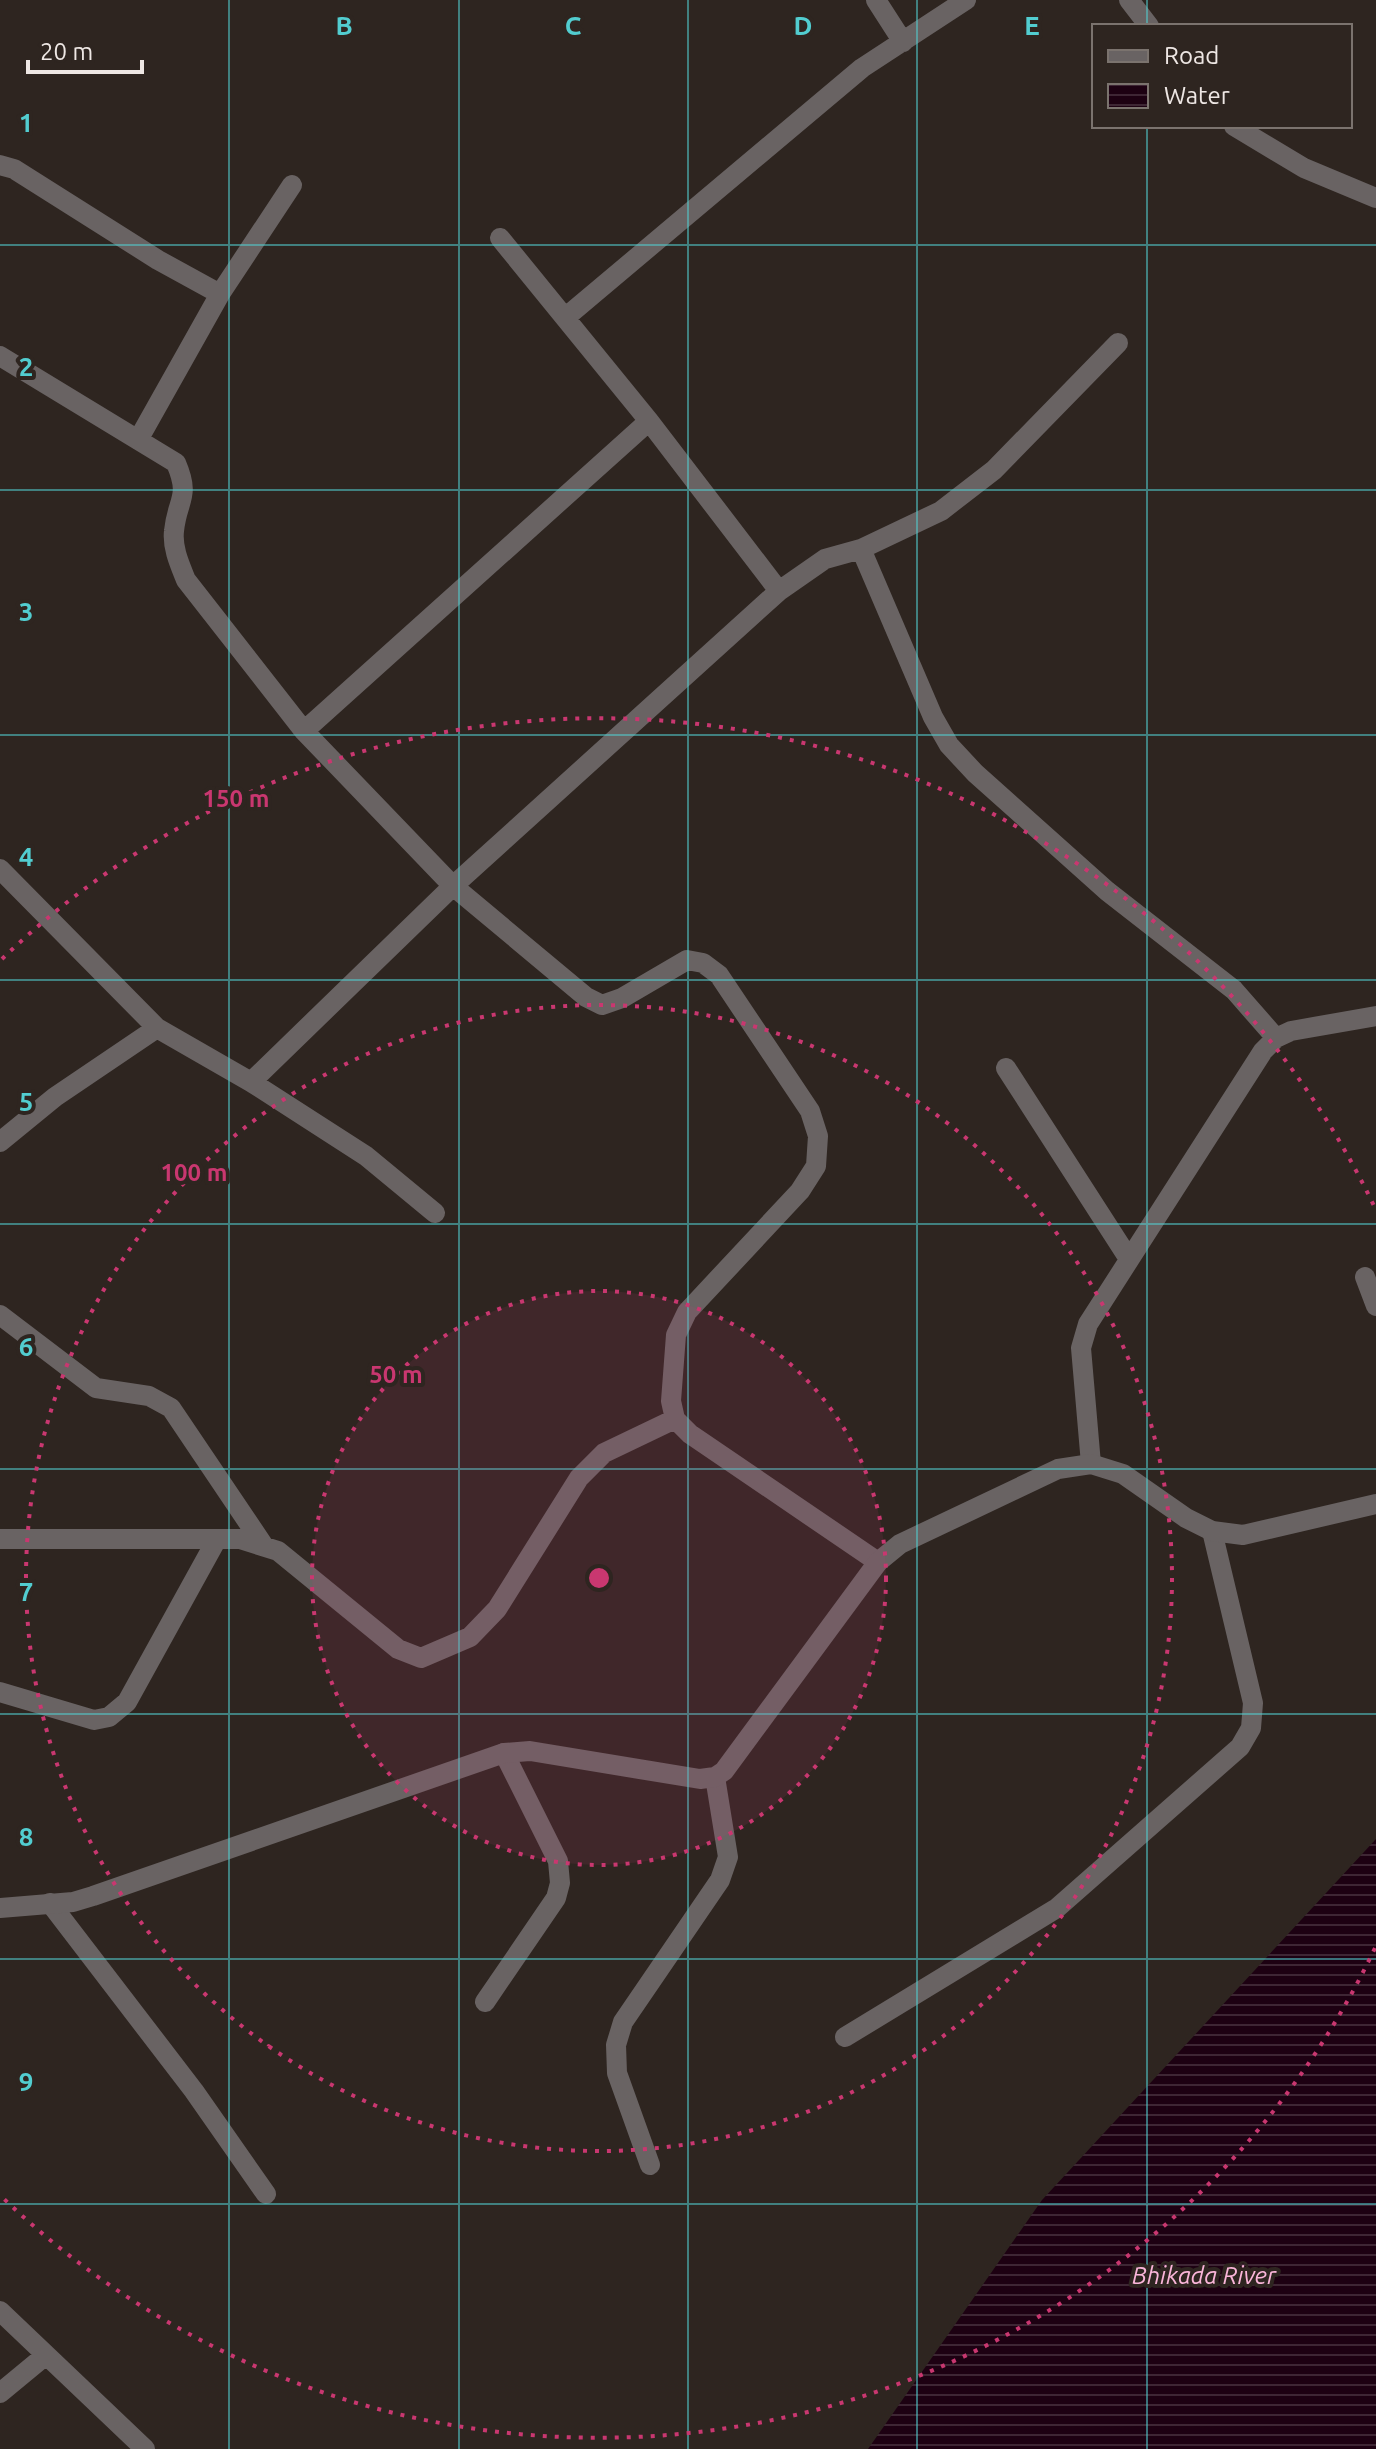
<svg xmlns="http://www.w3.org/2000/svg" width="1376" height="2449" font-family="Ubuntu,sans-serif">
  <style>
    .water { fill: url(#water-rules) }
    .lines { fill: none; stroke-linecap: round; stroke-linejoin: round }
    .minor { stroke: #696363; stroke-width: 20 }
    .tertiary { stroke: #696363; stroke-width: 20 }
    .grid { fill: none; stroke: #52cdd0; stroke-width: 2; stroke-opacity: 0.55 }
    .ring { fill: none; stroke: #c93770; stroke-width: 4; stroke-dasharray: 4 8 }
    .labels { text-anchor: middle; stroke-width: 8; stroke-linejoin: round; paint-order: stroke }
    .water-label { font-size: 24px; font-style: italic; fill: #fab5d9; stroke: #2e2520 }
    .grid-label { font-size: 26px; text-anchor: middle; font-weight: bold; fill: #52cdd0; stroke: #2e2520; stroke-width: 8; stroke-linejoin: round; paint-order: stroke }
    .centre { fill: #c93770; stroke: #2e2520; stroke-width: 4 }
    .ring-label { font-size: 24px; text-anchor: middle; font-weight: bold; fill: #c93770; stroke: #2e2520; stroke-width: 8; stroke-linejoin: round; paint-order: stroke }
  </style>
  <defs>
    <pattern id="water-rules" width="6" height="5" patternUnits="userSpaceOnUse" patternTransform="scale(2)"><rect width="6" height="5" fill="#1d0112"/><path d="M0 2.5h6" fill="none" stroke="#3e2634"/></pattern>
  </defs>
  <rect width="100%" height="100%" fill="#2e2520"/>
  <path class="water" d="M 1376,1839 L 1376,2449 L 868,2449 L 1042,2200 Z"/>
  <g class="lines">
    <path class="minor" d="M 876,0 L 903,42
      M 1129,0 L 1149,26
      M 1234,126 L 1304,168 L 1376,198
      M 0,165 L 14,169 L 158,260 L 220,294
      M 500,238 L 649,421 L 779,591
      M 566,317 L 862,68 L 966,0
      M 0,356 L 176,463 C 191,498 177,499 174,531 C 172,548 180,565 186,580 L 304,731 L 453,886 L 586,997 L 602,1005 L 622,998 L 687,960 L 703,963 L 719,975 L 810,1111 L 818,1136 L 816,1166 L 800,1191 L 687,1312 L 676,1335 L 671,1401 L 675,1419 L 690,1434 L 878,1562
      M 138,440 L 220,294 L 292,185
      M 861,549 L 933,717 L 949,745 L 975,773 L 1107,891 L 1234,990 L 1276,1038
      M 304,731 L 649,421
      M 0,869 L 157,1028 L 251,1082 L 366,1156 L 435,1213
      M 1006,1068 L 1129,1259
      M 251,1082 L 453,886 L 779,591 L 825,559 L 861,549 L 941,511 L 994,470 L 1118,343
      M 0,1142 L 55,1097 L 157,1028
      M 1365,1277 L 1376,1306
      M 0,1315 L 96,1388 L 149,1396 L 171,1408 L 264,1546
      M 1091,1464 L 1081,1348 L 1088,1324 L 1263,1051 L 1276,1038 L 1291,1031 L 1376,1016
      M 0,1539 L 240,1539 L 278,1551 L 398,1649 L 421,1658 L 470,1637 L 497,1609 L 579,1478 L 604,1453 L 675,1419
      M 0,1692 L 94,1720 L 109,1717 L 127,1702 L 217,1539
      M 50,1903 L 194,2091 L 266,2194
      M 485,2002 L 556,1898 L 560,1883 L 558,1861 L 504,1753
      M 845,2037 L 1057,1908 L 1240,1747 L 1251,1728 L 1253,1703 L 1212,1531
      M 650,2165 L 617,2073 L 616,2045 L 623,2022 L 720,1880 L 728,1857 L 715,1777
      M 0,2311 L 145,2449
      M 0,2393 L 46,2355"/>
    <path class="tertiary" d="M 0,1908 L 73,1902 L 93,1896 L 504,1753 L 530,1751 L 700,1779 L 715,1777 L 724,1771 L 878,1562 L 900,1544 L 1058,1469 L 1091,1464 L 1123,1474 L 1186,1518 L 1212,1531 L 1243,1535 L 1376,1504"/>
  </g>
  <path class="grid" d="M 229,0 L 229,2449M 459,0 L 459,2449M 688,0 L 688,2449M 917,0 L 917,2449M 1147,0 L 1147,26M 1147,126 L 1147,2449M 0,245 L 1376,245M 0,490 L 1376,490M 0,735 L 1376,735M 0,980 L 1376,980M 0,1224 L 1376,1224M 0,1469 L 1376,1469M 0,1714 L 1376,1714M 0,1959 L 1376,1959M 0,2204 L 1376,2204"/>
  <circle cx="599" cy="1578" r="287" fill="#c93770" fill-opacity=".12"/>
  <g class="ring">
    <circle cx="599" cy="1578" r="287"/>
    <circle cx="599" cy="1578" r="573"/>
    <path d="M1375 1948A860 860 0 0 1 2 2197M2 959A860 860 0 0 1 1375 1208"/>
  </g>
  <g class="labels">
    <g class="water-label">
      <text x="1204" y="2284">Bhikada River</text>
    </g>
  </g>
  <g class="grid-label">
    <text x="344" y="35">B</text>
    <text x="573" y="35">C</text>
    <text x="803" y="35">D</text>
    <text x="1032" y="35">E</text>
    <text x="26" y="132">1</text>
    <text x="26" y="376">2</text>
    <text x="26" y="621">3</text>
    <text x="26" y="866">4</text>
    <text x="26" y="1111">5</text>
    <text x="26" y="1356">6</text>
    <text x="26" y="1601">7</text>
    <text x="26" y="1846">8</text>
    <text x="26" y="2091">9</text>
  </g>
  <circle cx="599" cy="1578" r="12" class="centre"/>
  <g class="ring-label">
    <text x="236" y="807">150 m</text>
    <text x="194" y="1181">100 m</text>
    <text x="396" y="1383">50 m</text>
  </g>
  <rect x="1092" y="24" width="260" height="104" fill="#2e2520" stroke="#7b736e" stroke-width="2"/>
  <rect x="1108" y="50" width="40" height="12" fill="#696363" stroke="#7b736e" stroke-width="2"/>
  <text x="1164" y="64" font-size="24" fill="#eee7e4">Road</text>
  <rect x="1108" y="84" width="40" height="24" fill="url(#water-rules)" stroke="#7b736e" stroke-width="2"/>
  <text x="1164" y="104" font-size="24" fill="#eee7e4">Water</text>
  <path d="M28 60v12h114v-12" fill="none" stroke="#eee7e4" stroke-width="4"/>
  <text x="40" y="60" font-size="24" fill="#eee7e4" stroke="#2e2520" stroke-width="6" paint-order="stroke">20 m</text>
</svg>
